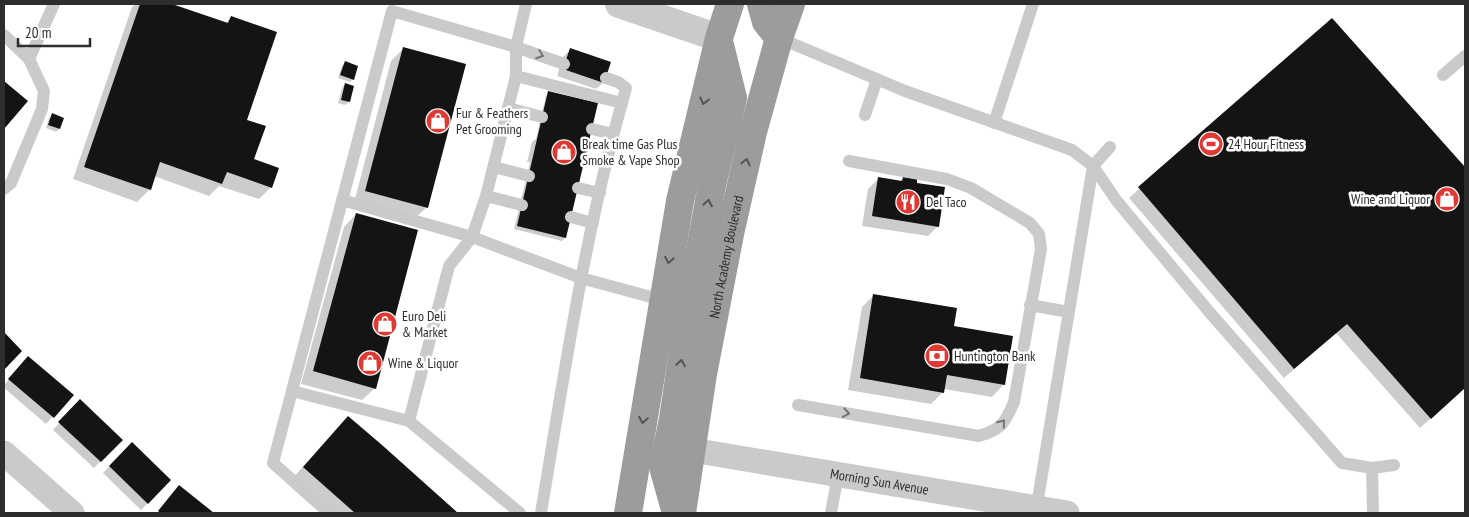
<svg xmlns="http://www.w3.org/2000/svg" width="1469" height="517" font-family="'PT Sans Narrow',sans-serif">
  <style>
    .shadow { fill: #0003 }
    .building { fill: #141414 }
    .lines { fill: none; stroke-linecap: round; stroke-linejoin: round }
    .service { stroke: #cacaca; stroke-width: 12 }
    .minor { stroke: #cacaca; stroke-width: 25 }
    .tertiary { stroke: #cacaca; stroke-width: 28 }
    .trunk { stroke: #9c9c9c; stroke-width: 28 }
    .oneway { stroke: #747474 }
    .oneway2 { stroke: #545454 }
    .labels { text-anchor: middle; stroke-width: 5; stroke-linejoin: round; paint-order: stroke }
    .poi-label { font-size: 14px; fill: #2d2d2d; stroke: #fff; text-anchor: start }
    .street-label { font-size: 14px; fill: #2d2d2d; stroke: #fff }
  </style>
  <rect width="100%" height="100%" fill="#fff"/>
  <path class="shadow" d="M 136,4 L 169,4 L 225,24 L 231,17 L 245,120 L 253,160 L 271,187 L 259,199 L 219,186 L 209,196 L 154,176 L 150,189 L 137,202 L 73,179 L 132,7 Z
    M 1332,20 L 1465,169 L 1465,388 L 1420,428 L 1336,333 L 1284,378 L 1129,198 Z
    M 403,49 L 427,207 L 414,219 L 354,203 L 391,61 Z
    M 570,50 L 603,83 L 596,89 L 557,76 L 563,57 Z
    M 345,63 L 353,79 L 350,82 L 338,78 L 342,66 Z
    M 345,84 L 349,102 L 345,105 L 338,103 L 342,88 Z
    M 549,92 L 565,238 L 562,241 L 514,229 L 530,162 L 527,162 L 532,142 L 536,139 L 546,96 Z
    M 53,115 L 59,129 L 56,132 L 46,128 L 49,118 Z
    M 903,178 L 938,226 L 928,236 L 862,226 L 868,189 L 878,179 L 899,182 Z
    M 356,214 L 375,388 L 362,400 L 301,384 L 344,227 Z
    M 874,295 L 952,327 L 1004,384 L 992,397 L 944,389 L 943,392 L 931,404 L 848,390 L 862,307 Z
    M 22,364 L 72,395 L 46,424 L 4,388 L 4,385 Z
    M 80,401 L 121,440 L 94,468 L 53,430 Z
    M 348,417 L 457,513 L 329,513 L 291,480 Z
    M 132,444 L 170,480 L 141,510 L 103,473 Z
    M 179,487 L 212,513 L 157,513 Z"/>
  <path class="building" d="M 140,4 L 172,4 L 228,23 L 231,16 L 277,32 L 247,120 L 266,126 L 254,159 L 279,168 L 272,188 L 227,172 L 222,184 L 160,162 L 151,190 L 84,167 Z
    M 1332,18 L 1465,167 L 1465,388 L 1431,419 L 1347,324 L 1294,369 L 1138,187 Z
    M 403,47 L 466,64 L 428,208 L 365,191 Z
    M 570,48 L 611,62 L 604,83 L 563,69 Z
    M 345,61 L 358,66 L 354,80 L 340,75 Z
    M 4,81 L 28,101 L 4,129 Z
    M 345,83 L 354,86 L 350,102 L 341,100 Z
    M 548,91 L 598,103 L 566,238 L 517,226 Z
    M 52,113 L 64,118 L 60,129 L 48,125 Z
    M 878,177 L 902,181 L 903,177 L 917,179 L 917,183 L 945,187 L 939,227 L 872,216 Z
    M 356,213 L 418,230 L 376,389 L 313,371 Z
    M 873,294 L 957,308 L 954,326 L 1013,336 L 1005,385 L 947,375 L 944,393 L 860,378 Z
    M 4,332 L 22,351 L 4,370 Z
    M 28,356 L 74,395 L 54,418 L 8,379 Z
    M 80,399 L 123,440 L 101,462 L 58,422 Z
    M 348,416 L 382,445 L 458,513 L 355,513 L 303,467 Z
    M 132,442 L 171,480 L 148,504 L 109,466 Z
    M 179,485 L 214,513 L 161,513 L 158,511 Z"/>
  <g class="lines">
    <path class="service" d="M 526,4 L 516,47 L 516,76 L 486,196 L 472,237 L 581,278 L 662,300
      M 4,35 L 29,59
      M 779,38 L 905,91 L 1072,150 L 1093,166 L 1036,511
      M 1443,75 L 1465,56
      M 516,76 L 622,103 C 584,237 564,376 541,513
      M 606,78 L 618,82 L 626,88 L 622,103
      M 508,108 L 542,117
      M 865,115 L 877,79
      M 994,123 L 1033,4
      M 592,129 L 613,134
      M 1110,147 L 1093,166 L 1116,200 L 1211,314 L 1342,463 L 1372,468 L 1373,513
      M 494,167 L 529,176
      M 578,188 L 600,193
      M 4,189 L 11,183 L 42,109 L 44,91 L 29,59 L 54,4
      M 486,196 L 522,205
      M 342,200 L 472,237 L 449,266 L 409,421 L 520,513
      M 571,217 L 593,223
      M 1030,305 L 1069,312
      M 292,391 L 409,421
      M 798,405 L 979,436 C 1002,429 1005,423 1014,402 L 1041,249 L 1039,234 L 1030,223 L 971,188 L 947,179 L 849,161
      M 1372,468 L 1394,465
      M 329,513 L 273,463 L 392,11 L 516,47 L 564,64
      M 831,513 L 838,475"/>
    <g class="minor">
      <path id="s1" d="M 692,450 L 1067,513"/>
      <path d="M 4,453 L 72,513"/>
    </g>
    <path class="tertiary" d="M 619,4 L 719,38"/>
    <g class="trunk">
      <path d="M 761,4 L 766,22 L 779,38"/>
      <path d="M 628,513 L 680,201 L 719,38 L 730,4"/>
      <path d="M 676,513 L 663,467 L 673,419 L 690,304 L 712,185 L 733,98 L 720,45"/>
      <path id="s2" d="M 682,513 L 703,374 L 730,234 L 753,132 L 779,38 L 791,4"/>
    </g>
  </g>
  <defs><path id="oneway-chevron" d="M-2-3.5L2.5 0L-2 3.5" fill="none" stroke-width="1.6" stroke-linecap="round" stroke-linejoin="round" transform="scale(1.25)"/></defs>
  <g class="oneway">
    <use href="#oneway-chevron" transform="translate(540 55) rotate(20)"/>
    <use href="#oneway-chevron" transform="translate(846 413) rotate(10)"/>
    <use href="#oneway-chevron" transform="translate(1002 423) rotate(-51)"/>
  </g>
  <g class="oneway2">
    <use href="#oneway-chevron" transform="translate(704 101) rotate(104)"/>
    <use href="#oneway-chevron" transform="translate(746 162) rotate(-77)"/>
    <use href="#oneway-chevron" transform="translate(708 203) rotate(-80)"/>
    <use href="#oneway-chevron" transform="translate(669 260) rotate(100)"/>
    <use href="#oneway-chevron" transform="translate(681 363) rotate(-81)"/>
    <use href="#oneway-chevron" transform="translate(643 420) rotate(99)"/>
  </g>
  <defs>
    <symbol id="shop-disc" viewBox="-11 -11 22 22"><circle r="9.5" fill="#df3934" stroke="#fff"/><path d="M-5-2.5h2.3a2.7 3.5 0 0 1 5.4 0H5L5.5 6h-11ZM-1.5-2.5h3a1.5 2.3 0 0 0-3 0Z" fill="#fff"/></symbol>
    <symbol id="stadium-disc" viewBox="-11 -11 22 22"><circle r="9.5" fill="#df3934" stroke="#fff"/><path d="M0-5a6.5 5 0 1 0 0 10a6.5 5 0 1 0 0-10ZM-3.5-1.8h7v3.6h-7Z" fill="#fff"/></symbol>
    <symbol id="restaurant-disc" viewBox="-11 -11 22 22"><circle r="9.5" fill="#df3934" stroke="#fff"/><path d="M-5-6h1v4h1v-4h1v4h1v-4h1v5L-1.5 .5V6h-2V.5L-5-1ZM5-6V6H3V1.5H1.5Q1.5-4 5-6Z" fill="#fff"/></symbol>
    <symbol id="bank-disc" viewBox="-11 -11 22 22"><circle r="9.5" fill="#df3934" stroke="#fff"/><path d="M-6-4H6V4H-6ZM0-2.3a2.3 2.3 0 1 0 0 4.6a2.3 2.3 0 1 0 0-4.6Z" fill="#fff"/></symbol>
  </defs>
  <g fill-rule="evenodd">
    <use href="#shop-disc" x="424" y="107" width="28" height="28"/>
    <use href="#stadium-disc" x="1197" y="130" width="28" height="28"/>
    <use href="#shop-disc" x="550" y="138" width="28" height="28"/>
    <use href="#shop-disc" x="1433" y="185" width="28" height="28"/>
    <use href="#restaurant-disc" x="894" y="188" width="28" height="28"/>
    <use href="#shop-disc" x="371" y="310" width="28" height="28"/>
    <use href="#bank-disc" x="923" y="342" width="28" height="28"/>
    <use href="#shop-disc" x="356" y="349" width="28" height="28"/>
  </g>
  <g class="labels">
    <g class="poi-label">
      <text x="456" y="118">Fur &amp; Feathers<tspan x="456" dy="16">Pet Grooming</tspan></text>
      <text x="582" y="149">Break time Gas Plus<tspan x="582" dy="16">Smoke &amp; Vape Shop</tspan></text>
      <text x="1228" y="149">24 Hour Fitness</text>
      <text x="1430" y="204" text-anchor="end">Wine and Liquor</text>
      <text x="926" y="207">Del Taco</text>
      <text x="402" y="321">Euro Deli<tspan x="402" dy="16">&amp; Market</tspan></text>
      <text x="954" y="361">Huntington Bank</text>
      <text x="388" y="368">Wine &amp; Liquor</text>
    </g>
    <g class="street-label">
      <text dy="5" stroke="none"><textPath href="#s2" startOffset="260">North Academy Boulevard</textPath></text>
      <text dy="5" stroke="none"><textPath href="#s1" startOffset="190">Morning Sun Avenue</textPath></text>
    </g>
  </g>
  <rect width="1469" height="517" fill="none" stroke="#2d2d2d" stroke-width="10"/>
  <path d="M18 38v8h72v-8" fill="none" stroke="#2d2d2d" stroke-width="2.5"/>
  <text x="25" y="38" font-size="15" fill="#2d2d2d" stroke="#ffffff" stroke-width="4" paint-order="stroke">20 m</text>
</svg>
